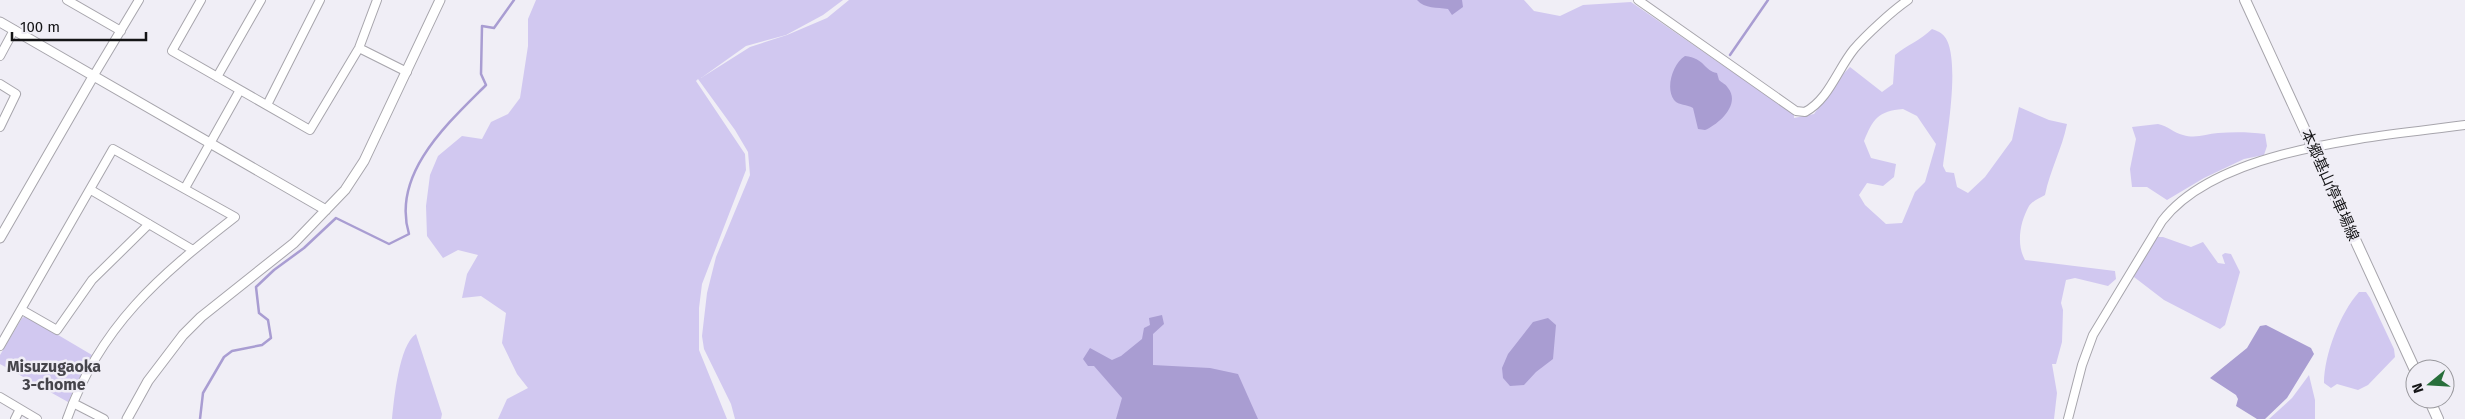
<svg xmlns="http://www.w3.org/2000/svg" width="2465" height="419" font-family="'Fira Sans','Noto Sans JP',sans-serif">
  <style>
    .green { fill: #d1c8f0; fill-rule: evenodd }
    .water { fill: #a99dd2 }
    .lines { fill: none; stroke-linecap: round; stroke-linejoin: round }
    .stream { stroke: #a99dd2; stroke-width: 2.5 }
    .minor-casing { stroke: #a7a5ac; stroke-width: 10 }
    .tertiary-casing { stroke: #a7a5ac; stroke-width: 11 }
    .secondary-casing { stroke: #a7a5ac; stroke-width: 12 }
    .minor { stroke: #fff; stroke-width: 8 }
    .tertiary { stroke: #fff; stroke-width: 9 }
    .secondary { stroke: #fff; stroke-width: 10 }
    .labels { text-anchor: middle; stroke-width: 5; stroke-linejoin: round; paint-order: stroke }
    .street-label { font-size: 15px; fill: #141416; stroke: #f0eef6 }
    .neighbourhood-label { font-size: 16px; font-weight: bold; fill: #46454b; stroke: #f0eef6 }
  </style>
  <rect width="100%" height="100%" fill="#f0eef6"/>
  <path class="green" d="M 536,0 L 843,0 L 823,15 L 786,35 L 746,46 L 701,78 L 750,47 L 787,35 L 827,18 L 849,0 L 1524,0 L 1534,11 L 1560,16 L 1583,5 L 1631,2 L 1794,114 L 1794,118 L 1814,114 L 1840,77 L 1850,67 L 1882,92 L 1893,84 L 1895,55 C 1907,45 1921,40 1932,29 C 1935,30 1940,32 1942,34 C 1963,50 1946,141 1943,166 L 1946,172 L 1954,173 L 1957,187 L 1968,193 L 1985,177 L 2012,140 L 2019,107 L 2049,120 L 2067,124 C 2062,149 2050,170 2045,195 C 2040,198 2032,201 2029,206 C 2020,222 2016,244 2025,260 L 2115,271 L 2116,279 L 2108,286 L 2075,278 L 2066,280 L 2061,303 L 2063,310 L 2062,342 L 2056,364 L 2052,364 L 2057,393 L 2054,419 L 735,419 L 731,404 L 704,349 L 702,336 L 707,293 L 716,257 L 750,175 L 748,152 L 735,130 L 698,79 L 696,81 L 745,154 L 746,170 L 702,284 L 699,308 L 699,350 L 727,419 L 498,419 L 507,399 L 528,388 L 517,374 L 502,343 L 506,313 L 481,296 L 462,298 L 467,274 L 478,255 L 458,250 L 443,258 L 427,236 L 426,206 L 430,175 L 438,156 L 462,136 L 482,139 L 491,122 L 508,114 L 520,98 L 528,46 L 528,19 ZM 1903,109 L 1917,116 L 1936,144 L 1925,182 L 1915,192 L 1902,223 L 1886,224 L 1865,205 L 1859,195 L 1867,183 L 1883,186 L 1894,177 L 1896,164 L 1871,158 L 1864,141 C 1873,119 1878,111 1903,109 Z
    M 2158,124 C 2168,126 2174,133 2183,135 C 2196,139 2206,134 2218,133 C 2234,132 2249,132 2265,134 L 2267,146 L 2264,155 L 2244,159 L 2204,178 L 2167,200 L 2147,187 L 2132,187 L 2130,169 L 2136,139 L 2132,127 Z
    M 2156,237 L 2163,237 L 2191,247 L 2203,242 L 2218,263 L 2225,264 L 2222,255 L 2225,253 L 2231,254 L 2240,272 L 2225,325 L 2220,329 L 2164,300 L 2134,277 L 2134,272 Z
    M 2359,292 L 2366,292 L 2370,298 L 2394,349 L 2395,357 L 2368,385 L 2358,390 L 2337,384 L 2331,388 L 2324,383 C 2324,355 2340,313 2359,292 Z
    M 26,316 L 92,355 L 68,402 L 0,364 L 0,355 L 22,318 Z
    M 416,334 L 442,414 L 441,419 L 392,419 C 394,399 399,345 416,334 Z
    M 2309,375 L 2315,400 L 2315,419 L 2269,419 L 2292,398 Z"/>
  <path class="water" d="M 1417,0 L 1462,0 L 1463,7 L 1452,15 L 1448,9 C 1437,7 1425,9 1417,0 Z
    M 1685,56 C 1705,58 1704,71 1717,73 L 1719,80 C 1722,83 1726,84 1728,88 C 1741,104 1719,124 1705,130 L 1698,129 L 1693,108 C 1687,104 1679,106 1674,100 C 1665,88 1673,63 1685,56 Z
    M 1162,315 L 1164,324 L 1153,334 L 1153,365 L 1210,368 L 1238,374 L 1258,419 L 1116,419 L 1122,398 L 1094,366 L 1088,366 L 1083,359 L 1090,348 L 1112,360 L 1121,356 L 1142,339 L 1144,328 L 1150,325 L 1149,318 Z
    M 1548,318 L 1556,325 L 1553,359 L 1536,372 L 1524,385 L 1510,386 L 1503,378 L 1502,368 L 1508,354 L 1533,322 Z
    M 2266,325 L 2311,348 L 2314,354 L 2287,398 L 2265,419 L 2257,419 L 2236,406 L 2238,399 L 2236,395 L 2210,378 L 2247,348 L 2260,326 Z"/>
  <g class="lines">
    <path class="stream" d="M 1730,55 L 1768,0
      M 200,419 L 203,393 L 224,357 L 232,351 L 262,345 L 271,338 L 268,320 L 259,313 L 256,287 L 274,270 L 304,248 L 336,218 L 389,244 L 409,234 C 391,174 448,123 486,85 L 481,74 L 482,26 L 494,28 L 514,0"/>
    <defs>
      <path id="minor" d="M 67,0 L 121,31
        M 201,0 L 172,51 L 310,130 L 359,48 L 377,0
        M 1638,0 L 1796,111 L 1805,112 C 1829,99 1837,70 1854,49 C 1866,35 1892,11 1908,0
        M 359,48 L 407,72
        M 0,56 L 14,30
        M 94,75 L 139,0
        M 217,77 L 261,0
        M 0,84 L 16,94 L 0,127
        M 267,105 L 320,0
        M 185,188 L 240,90
        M 91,190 L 193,250
        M 22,310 L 57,330 L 92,280 L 149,224
        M 0,346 L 113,149 L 235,217 C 159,276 100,326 67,419
        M 0,397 L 37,419
        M 73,403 L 104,419
        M 15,419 L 20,409
        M 2068,419 L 2082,365 L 2093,335 L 2162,221 C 2219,147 2377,137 2465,125"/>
      <path id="tertiary" d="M 0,22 L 326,210
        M 0,238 L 94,75
        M 127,419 L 148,381 L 183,335 L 201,317 L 294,243 L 345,190 L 364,161 L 440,0"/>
      <path id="secondary" d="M 2245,0 L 2415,370
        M 2429,399 L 2438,419"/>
    </defs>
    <use href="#minor" class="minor-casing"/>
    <use href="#tertiary" class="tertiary-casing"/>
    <use href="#secondary" class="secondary-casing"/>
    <use href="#minor" class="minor"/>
    <use href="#tertiary" class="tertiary"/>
    <use href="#secondary" class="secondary"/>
  </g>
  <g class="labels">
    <g class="street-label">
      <text transform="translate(2330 185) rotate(66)" y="5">本郷基山停車場線</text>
    </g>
    <g class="neighbourhood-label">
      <text x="54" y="372">Misuzugaoka<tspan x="54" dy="18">3-chome</tspan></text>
    </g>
  </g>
  <g transform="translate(2430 384) rotate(252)"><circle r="24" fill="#f0eef6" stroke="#98979c"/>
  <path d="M0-4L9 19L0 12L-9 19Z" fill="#286f3b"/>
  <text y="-8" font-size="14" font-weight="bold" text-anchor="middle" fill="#141416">N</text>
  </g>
  <path d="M12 32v8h134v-8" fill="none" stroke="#141416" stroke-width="2.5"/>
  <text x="20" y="32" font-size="15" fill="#141416" stroke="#f0eef6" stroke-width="4" paint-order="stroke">100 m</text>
</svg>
